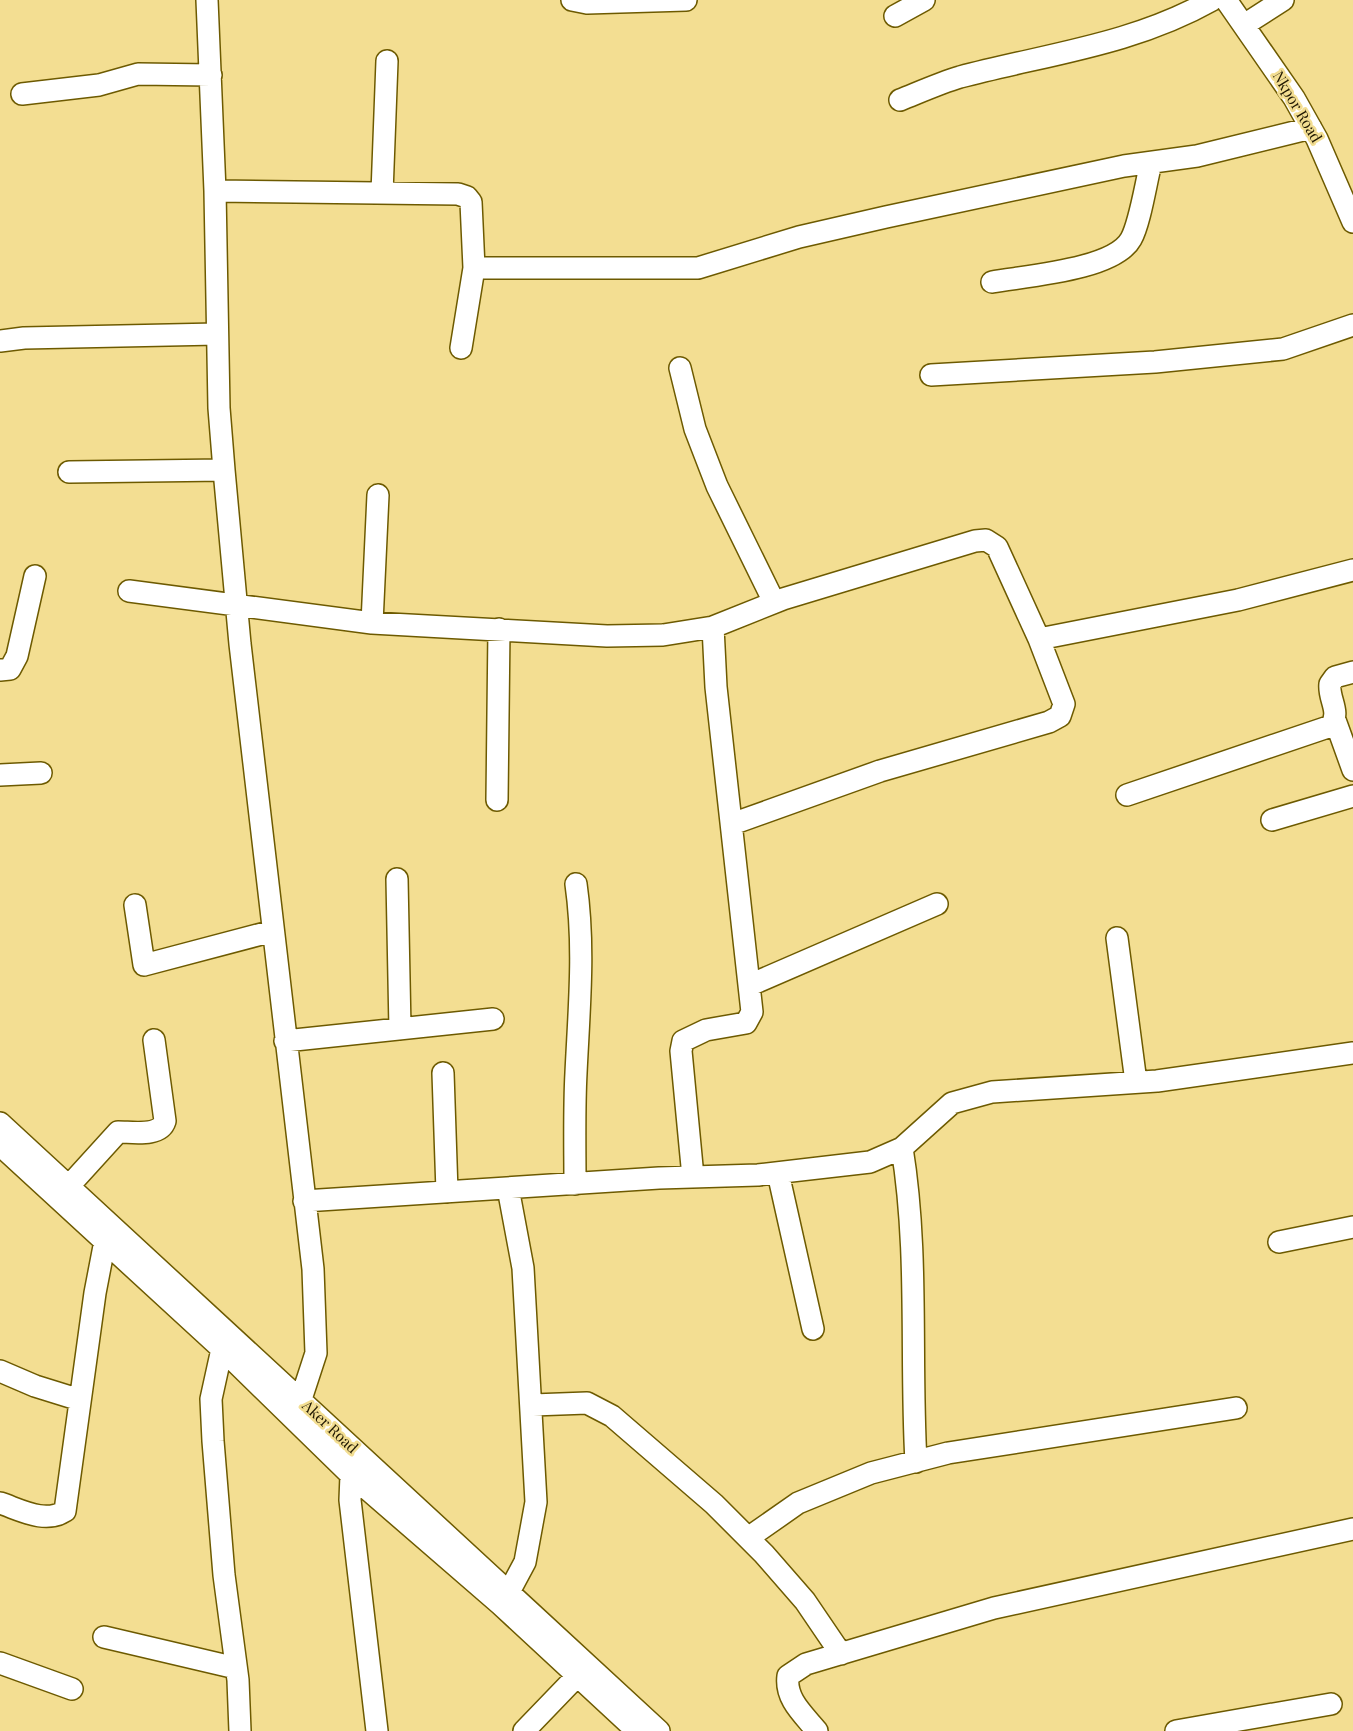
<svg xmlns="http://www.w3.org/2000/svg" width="1353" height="1731" font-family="'Playfair Display',serif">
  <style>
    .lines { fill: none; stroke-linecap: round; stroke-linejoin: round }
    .minor-casing { stroke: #6d5a00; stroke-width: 24 }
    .minor { stroke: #fff; stroke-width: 21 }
    .labels { text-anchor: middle; stroke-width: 5; stroke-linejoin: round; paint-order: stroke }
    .street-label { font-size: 15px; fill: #1f1700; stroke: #f3de92 }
  </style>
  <rect width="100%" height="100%" fill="#f3de92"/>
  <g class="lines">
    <defs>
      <path id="minor" d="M 207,0 L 215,191 L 219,408 L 224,470 L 240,644 L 313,1269 L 316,1353 L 301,1399
        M 572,0 L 587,3 L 686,0
        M 1226,0 L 1294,98 L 1317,139 L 1353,222
        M 895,16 L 924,0
        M 1244,25 L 1283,0
        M 22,94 L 99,85 L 138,74 L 211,75
        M 900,100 C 920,92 940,83 960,77 C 1047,54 1132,45 1212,0
        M 215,191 L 458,194 L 467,197 L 471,202 L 474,268 L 461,348
        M 382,193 L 387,61
        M 474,268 L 698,268 L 799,237 L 886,217 L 1124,166 L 1197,156 L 1311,128
        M 992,282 C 1025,276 1114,270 1131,239 C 1140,223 1146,182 1151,163
        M 0,341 L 24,338 L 217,334
        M 680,368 L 695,429 L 717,486 L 774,602
        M 931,375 L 1155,362 L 1283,349 L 1353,325
        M 69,472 L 224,470
        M 129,591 L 372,623 L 607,636 L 663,635 L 713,627 L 783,599 L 975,541 L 986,540 L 997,547 L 1039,639 L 1238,600 L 1353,570
        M 372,623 L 378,495
        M 0,670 L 10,669 L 17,656 L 35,576
        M 1335,720 L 1353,770
        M 0,775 L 41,773
        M 1127,795 L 1331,726 C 1341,711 1328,699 1330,684 L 1335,677 L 1353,672
        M 497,800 L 499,629
        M 1272,820 L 1353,796
        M 732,824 L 880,771 L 1049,722 L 1060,716 L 1064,704 L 1039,639
        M 397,879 L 400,1029
        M 135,905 L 144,965 L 273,931
        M 1117,938 L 1136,1082
        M 750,985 L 937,904
        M 285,1041 L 493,1019
        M 443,1073 L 447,1192
        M 0,1123 L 659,1731
        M 0,1145 L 222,1349 L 351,1475 L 500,1604 L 637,1731
        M 902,1148 C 919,1252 910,1357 916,1462
        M 778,1173 L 813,1329
        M 693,1177 L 681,1051 L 683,1041 L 706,1030 L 746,1023 L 752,1012 L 716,687 L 713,627
        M 575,1184 C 575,1147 574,1110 576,1073 C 579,1009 585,947 576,884
        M 68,1187 L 118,1132 C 133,1132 160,1137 165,1121 L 154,1040
        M 508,1188 L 523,1268 L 536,1502 L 525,1562 L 510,1590
        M 304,1201 L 659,1178 L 758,1175 L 870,1162 L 902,1148 L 952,1103 L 992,1092 L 1157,1081 L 1353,1053
        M 1279,1242 L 1353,1227
        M 222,1349 L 211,1399 L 213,1441 L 224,1575 L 238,1680 L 240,1731
        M 0,1371 L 35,1386 L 80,1400
        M 533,1405 L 587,1403 L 612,1416 L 714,1504 L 764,1554 L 805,1601 L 841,1654
        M 351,1475 L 350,1500 L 377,1731
        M 0,1503 C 21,1510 45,1524 65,1511 L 95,1293 L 105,1241
        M 748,1538 L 798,1503 L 871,1473 L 948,1453 L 1236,1408
        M 104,1637 L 236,1668
        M 0,1663 L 72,1689
        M 524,1731 L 578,1675
        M 817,1731 C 803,1714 785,1699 788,1676 L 806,1664 L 994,1608 L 1353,1529
        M 1176,1731 L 1331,1704"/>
    </defs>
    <use href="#minor" class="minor-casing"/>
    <use href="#minor" class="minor"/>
  </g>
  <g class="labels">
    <g class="street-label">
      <text transform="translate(1297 107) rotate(59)" y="5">Nkpor Road</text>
      <text transform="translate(330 1427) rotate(43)" y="5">Aker Road</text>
    </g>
  </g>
</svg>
